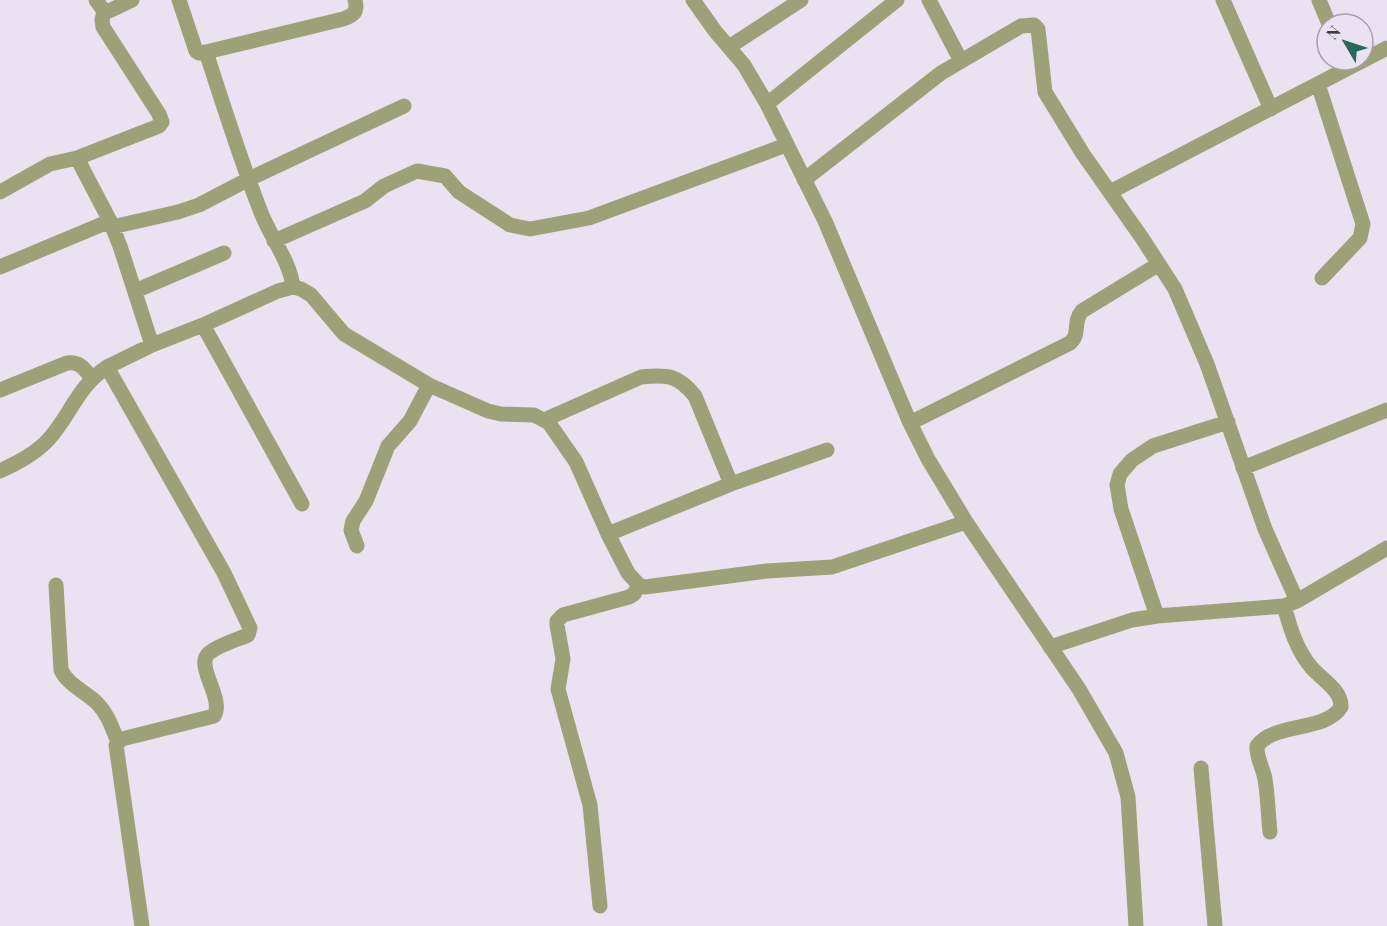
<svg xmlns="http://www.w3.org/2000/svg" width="1387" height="926" font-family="'Playfair Display',serif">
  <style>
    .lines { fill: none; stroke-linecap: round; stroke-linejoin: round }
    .minor { stroke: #9da177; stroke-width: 15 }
  </style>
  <rect width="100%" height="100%" fill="#eae2f0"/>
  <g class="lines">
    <path class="minor" d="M 96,0 L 104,11 L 109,11 L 132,0
      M 179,0 L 196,51 L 199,53 L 206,52 C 224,107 241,162 262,215 C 272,239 290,262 293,287
      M 693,0 L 715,31 L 744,65 L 767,104 L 825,221 L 910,423 L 928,459 L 966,522 L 1079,689 L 1116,753 L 1128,797 L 1136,926
      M 929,0 L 961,61
      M 1223,0 L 1271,109
      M 1319,0 L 1329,24
      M 729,47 L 801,0
      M 206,52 L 343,19 C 354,15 358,12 355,0
      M 1318,84 L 1363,224 L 1360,238 L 1322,278
      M 767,104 L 897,0
      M 804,180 L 941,73 L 1021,26 L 1034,25 L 1038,29 L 1045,92 L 1083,154 L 1142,238 L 1175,289 L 1207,364 L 1265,529 L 1297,601
      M 0,192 L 50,164 L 77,158
      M 1110,192 L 1387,48
      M 110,221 L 120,246 L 152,345
      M 112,227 L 178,212 L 199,205 L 249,179 L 404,106
      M 274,241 L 365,201 L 384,186 L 417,171 L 445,176 L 459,192 L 510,225 L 530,229 L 589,218 L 786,145
      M 0,267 L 110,221 L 77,158 L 159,126 L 162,122 L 159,114 L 103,27 L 102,20 L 104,11
      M 135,291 L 224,253
      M 203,325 L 302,504
      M 107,367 L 224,573 L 250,628 L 248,635 C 236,640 219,645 209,653 C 194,665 225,699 214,716 L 122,739 L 116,745 L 142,926
      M 0,390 L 67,363 C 80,361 84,369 92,378
      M 544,420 L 641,377 C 667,374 678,375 695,396 L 731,484
      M 910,423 L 1070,343 C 1081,334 1072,322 1082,311 L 1159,264
      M 1243,468 L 1387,410
      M 0,471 C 17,463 35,454 48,440 C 71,415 76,388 107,367 L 152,345 L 203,325 L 278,291 L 293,287 L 301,289 L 311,295 L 344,334 L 429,385 L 488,411 L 501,414 L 534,415 L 549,423 L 576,462 L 608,534 L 628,573 L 639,585 L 645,587 L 767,571 L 832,567 L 966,522
      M 608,534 L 731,484 L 827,450
      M 357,546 L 351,530 L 353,521 L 366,501 L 388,446 L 410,421 L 429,385
      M 56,585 L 61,670 C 68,685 86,692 97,703 C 108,714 112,728 118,742
      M 1157,616 L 1121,509 L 1117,485 L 1120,474 L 1132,460 L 1153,446 L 1228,422
      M 1050,647 L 1132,620 L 1157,616 L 1284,606 L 1297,601 L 1387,548
      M 1201,768 L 1215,926
      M 1270,832 C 1268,815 1268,796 1265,779 C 1263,768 1256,757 1257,746 C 1274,722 1326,732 1341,707 C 1342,690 1320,678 1311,667 C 1296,649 1290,627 1284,606
      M 600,906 L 590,805 L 558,689 L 563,659 L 557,625 L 557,621 L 563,615 L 629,597 L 634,594 L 639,585"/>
  </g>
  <g transform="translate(1345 42) rotate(309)"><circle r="28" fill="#eae2f0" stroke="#a6a0aa" stroke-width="1.5"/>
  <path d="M0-4.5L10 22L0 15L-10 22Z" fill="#276a5a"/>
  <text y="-9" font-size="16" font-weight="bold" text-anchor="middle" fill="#3f3c41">N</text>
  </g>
</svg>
